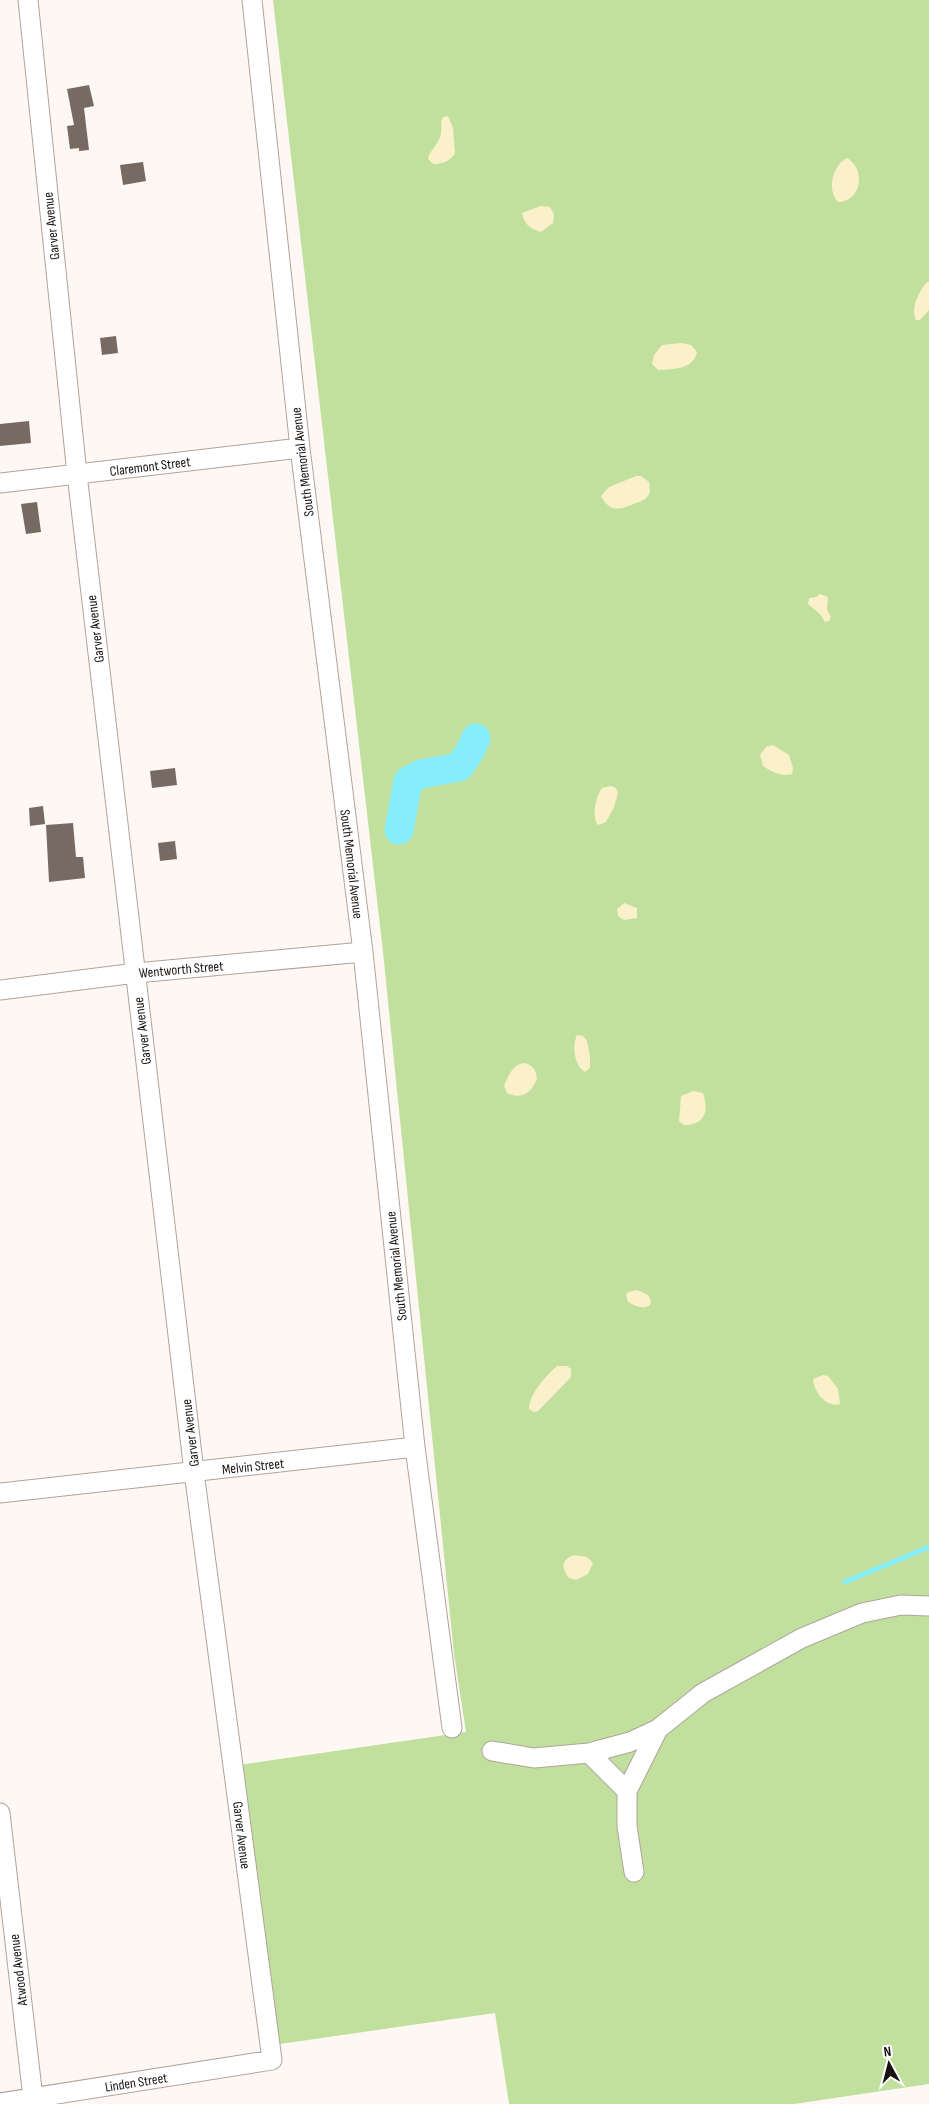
<svg xmlns="http://www.w3.org/2000/svg" width="929" height="2104" font-family="'Sofia Sans Condensed',sans-serif">
  <style>
    .green { fill: #c2e09d }
    .sand { fill: #faf0ca }
    .lines { fill: none; stroke-linecap: round; stroke-linejoin: round }
    .stream { stroke: #86edfb; stroke-width: 5 }
    .river { stroke: #86edfb; stroke-width: 29 }
    .building { fill: #776a63 }
    .minor-casing { stroke: #b0a39a; stroke-width: 21 }
    .minor { stroke: #fff; stroke-width: 19 }
    .labels { text-anchor: middle; stroke-width: 4.5; stroke-linejoin: round; paint-order: stroke }
    .street-label { font-size: 14px; fill: #17120f; stroke: #fff }
  </style>
  <rect width="100%" height="100%" fill="#fef8f4"/>
  <path class="green" d="M 273,0 L 929,0 L 929,2084 L 794,2104 L 509,2104 L 495,2013 L 280,2044 L 239,1765 L 466,1732 L 454,1654 L 383,952 Z"/>
  <path class="sand" d="M 448,116 L 453,128 L 455,154 C 448,162 443,164 433,164 L 428,159 C 430,150 437,146 440,137 C 443,130 439,124 443,117 Z
    M 847,158 C 866,169 862,201 838,202 C 826,189 833,165 847,158 Z
    M 541,206 L 550,207 L 554,214 L 553,223 L 541,232 C 530,229 524,224 522,213 Z
    M 927,282 L 929,282 L 929,310 L 920,320 L 916,320 C 910,309 919,291 927,282 Z
    M 681,343 L 691,345 L 697,352 C 693,370 673,369 658,370 L 652,364 L 654,355 L 662,345 Z
    M 636,476 L 641,476 L 649,482 C 650,487 651,493 647,497 C 645,500 639,502 636,503 C 620,510 610,513 601,496 L 609,487 Z
    M 820,594 L 828,597 L 827,610 L 831,617 L 829,621 L 825,622 L 820,614 L 808,604 L 809,598 L 816,597 Z
    M 773,745 L 789,755 L 793,768 L 792,774 C 782,777 772,772 763,766 L 760,755 L 766,747 Z
    M 611,786 L 616,788 L 618,793 L 614,807 L 606,822 L 598,825 C 591,817 596,796 602,788 Z
    M 624,903 L 637,908 L 637,918 L 624,920 L 618,916 L 617,909 Z
    M 577,1035 L 583,1036 L 587,1041 L 590,1056 L 590,1068 L 585,1072 C 574,1065 572,1046 577,1035 Z
    M 523,1063 C 533,1064 536,1070 537,1079 C 531,1093 522,1100 507,1093 L 504,1086 C 508,1076 512,1066 523,1063 Z
    M 693,1091 L 703,1093 C 709,1111 705,1125 684,1125 L 679,1121 L 681,1096 Z
    M 637,1290 C 644,1293 653,1295 650,1305 C 643,1310 636,1306 628,1302 L 626,1295 L 628,1292 Z
    M 557,1366 L 567,1366 L 571,1369 L 571,1377 L 538,1411 L 534,1412 L 529,1409 C 529,1394 546,1376 557,1366 Z
    M 823,1375 L 828,1376 L 838,1389 L 840,1404 C 826,1408 814,1392 813,1379 Z
    M 574,1555 L 587,1557 L 593,1563 L 588,1574 L 576,1580 L 569,1578 C 561,1568 561,1560 574,1555 Z"/>
  <g class="lines">
    <path class="stream" d="M 845,1582 L 929,1547"/>
    <path class="river" d="M 399,830 L 408,781 L 421,774 L 459,767 L 469,753 L 476,738"/>
  </g>
  <path class="building" d="M 89,85 L 94,106 L 84,108 L 89,150 L 79,151 L 79,148 L 70,149 L 67,126 L 74,125 L 67,89 Z
    M 143,162 L 146,181 L 123,185 L 120,165 Z
    M 116,336 L 118,353 L 102,355 L 100,338 Z
    M 29,421 L 31,443 L 0,446 L 0,424 Z
    M 37,502 L 41,532 L 26,534 L 21,504 Z
    M 175,768 L 177,785 L 152,788 L 150,771 Z
    M 43,806 L 45,824 L 30,826 L 29,808 Z
    M 73,823 L 76,857 L 83,857 L 85,878 L 49,882 L 46,825 Z
    M 175,841 L 177,859 L 160,861 L 158,843 Z"/>
  <g class="lines">
    <defs>
      <path id="minor" d="M 252,0 L 300,448 L 363,952 L 415,1447 L 452,1728
        M 0,483 L 300,448
        M 0,990 L 136,973 L 363,952
        M 0,1493 L 415,1447
        M 492,1751 L 534,1758 L 589,1753 L 630,1742 L 658,1729 L 703,1693 L 802,1638 L 862,1613 L 901,1605 L 929,1606
        M 589,1753 L 627,1791 L 627,1826 L 634,1872
        M 627,1791 L 658,1729
        M 0,1813 L 33,2098
        M 0,2103 L 272,2060 L 194,1472 L 77,474 L 28,0"/>
    </defs>
    <use href="#minor" class="minor-casing"/>
    <use href="#minor" class="minor"/>
  </g>
  <g class="labels">
    <g class="street-label">
      <text transform="translate(51 226) rotate(-96)" y="5">Garver Avenue</text>
      <text transform="translate(302 462) rotate(-97)" y="5">South Memorial Avenue</text>
      <text transform="translate(150 466) rotate(-7)" y="5">Claremont Street</text>
      <text transform="translate(95 629) rotate(-97)" y="5">Garver Avenue</text>
      <text transform="translate(352 864) rotate(83)" y="5">South Memorial Avenue</text>
      <text transform="translate(181 969) rotate(-5)" y="5">Wentworth Street</text>
      <text transform="translate(142 1031) rotate(-97)" y="5">Garver Avenue</text>
      <text transform="translate(396 1266) rotate(-96)" y="5">South Memorial Avenue</text>
      <text transform="translate(190 1433) rotate(-97)" y="5">Garver Avenue</text>
      <text transform="translate(253 1466) rotate(-6)" y="5">Melvin Street</text>
      <text transform="translate(242 1835) rotate(83)" y="5">Garver Avenue</text>
      <text transform="translate(18 1970) rotate(-97)" y="5">Atwood Avenue</text>
      <text transform="translate(136 2082) rotate(-9)" y="5">Linden Street</text>
    </g>
  </g>
  <g transform="translate(889 2064) rotate(353)" stroke="#ffffff" stroke-width="4" paint-order="stroke">
  <path d="M0-4L9 19L0 12L-9 19Z" fill="#17120f"/>
  <text y="-8" font-size="14" font-weight="bold" text-anchor="middle" fill="#17120f">N</text>
  </g>
</svg>
